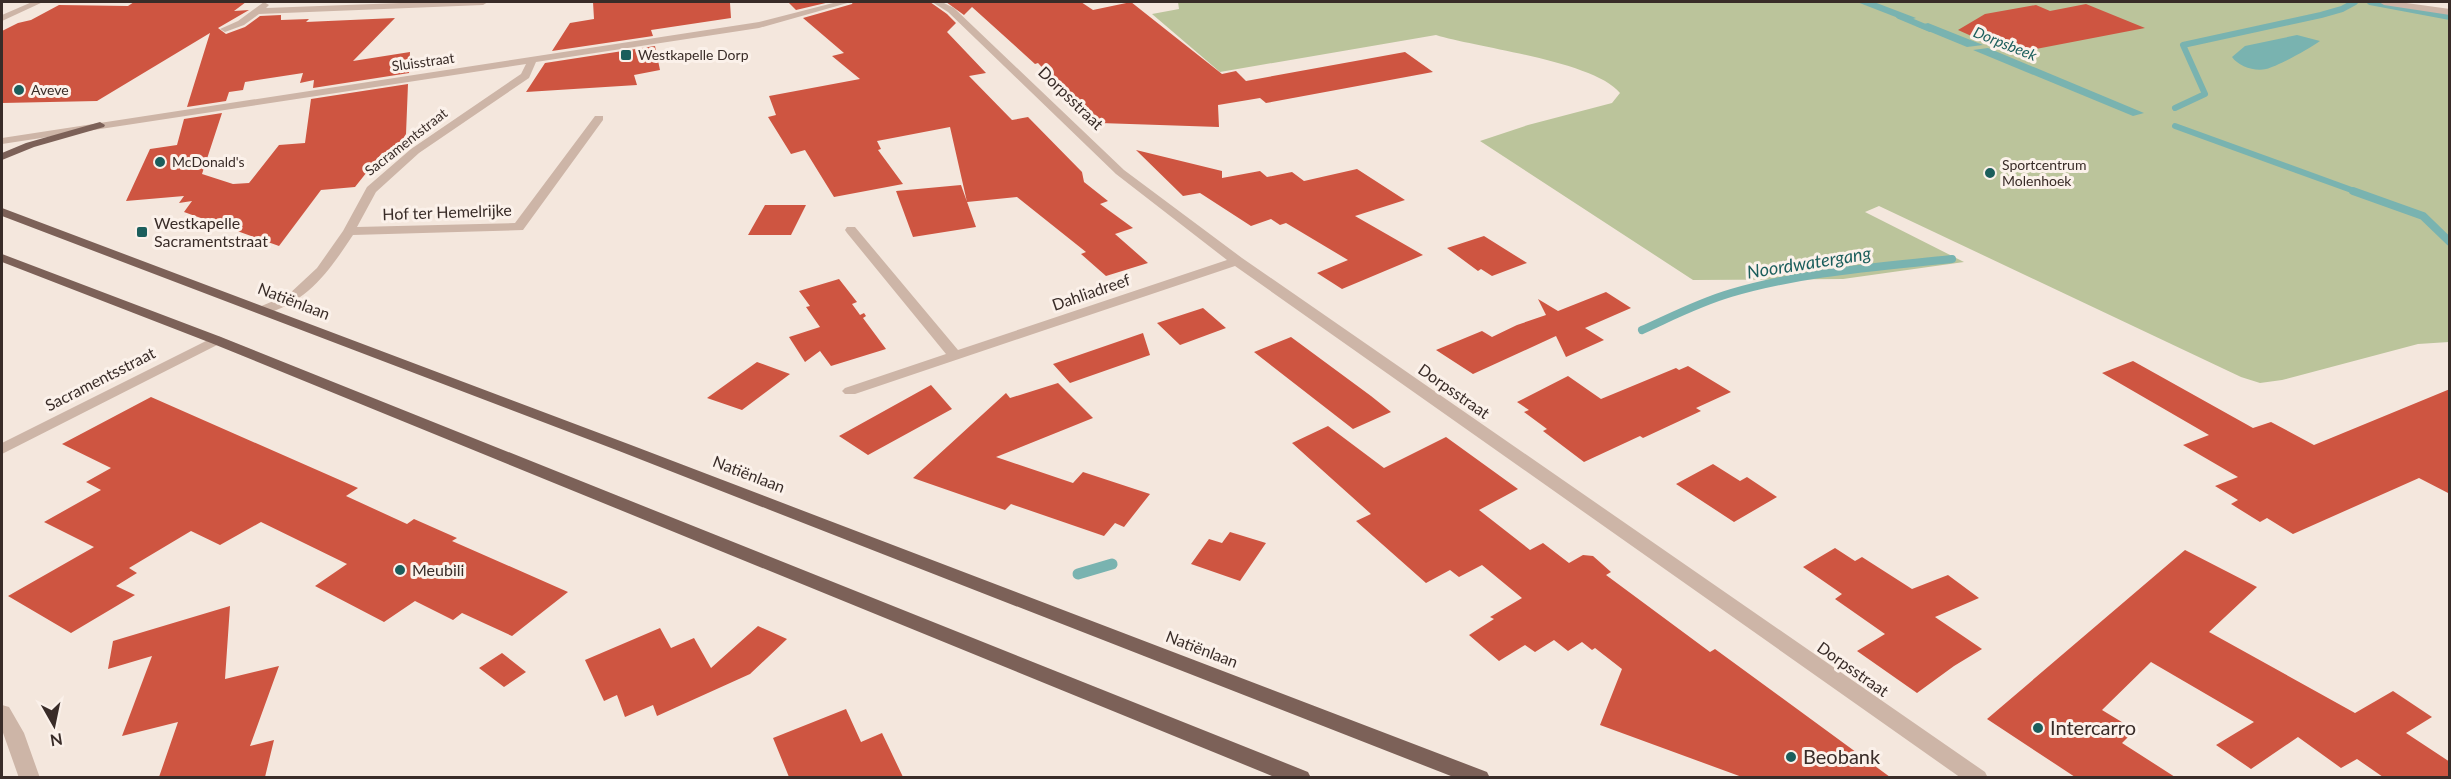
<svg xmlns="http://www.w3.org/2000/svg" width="2451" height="779" font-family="Lato,sans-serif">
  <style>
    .green { fill: #bbc49b }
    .water { fill: #79b3b0 }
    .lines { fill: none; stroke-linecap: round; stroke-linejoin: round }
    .stream-far2 { stroke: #79b3b0; stroke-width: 6 }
    .stream-far1 { stroke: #79b3b0; stroke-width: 8 }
    .stream { stroke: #79b3b0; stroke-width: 11 }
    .building { fill: #ce5541 }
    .minor { fill: #cdb5a7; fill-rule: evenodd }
    .major { fill: #7c6158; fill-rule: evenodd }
    .poi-dot { fill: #1b5e5c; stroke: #fbf1ea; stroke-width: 2 }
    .labels { text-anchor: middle; stroke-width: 6; stroke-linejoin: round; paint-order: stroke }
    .far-poi-label { font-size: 14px; fill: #392c28; stroke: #fbf1ea; text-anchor: start }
    .far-street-label { font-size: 14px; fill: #392c28; stroke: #fbf1ea }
    .far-water-label { font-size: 15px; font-style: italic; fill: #1b5e5c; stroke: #fbf1ea }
    .street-label { font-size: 16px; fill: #392c28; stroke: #fbf1ea }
    .poi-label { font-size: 16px; fill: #392c28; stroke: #fbf1ea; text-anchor: start }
    .water-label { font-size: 18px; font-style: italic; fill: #1b5e5c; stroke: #fbf1ea }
    .near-poi-label { font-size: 20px; fill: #392c28; stroke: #fbf1ea; text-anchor: start }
  </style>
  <rect width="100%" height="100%" fill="#f4e7dd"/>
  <path class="green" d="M 1178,2 L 2366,2 L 2449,18 L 2449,342 L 2418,344 L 2282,380 L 2260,383 L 2241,377 L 1879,206 L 1865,212 L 1964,262 L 1843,279 L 1693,280 L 1480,141 L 1528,125 L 1612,103 L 1620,93 C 1594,61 1478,48 1436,35 L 1220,72 L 1152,14 L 1179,9 Z"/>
  <path class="water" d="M 1857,2 L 1874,2 L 1916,18 L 1906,21 Z
    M 1928,23 L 1983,45 L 1967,47 L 1916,26 Z
    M 2297,35 L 2320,41 C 2309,49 2280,65 2266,69 C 2255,72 2238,66 2232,57 L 2245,46 Z
    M 1988,48 L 2144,113 L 2133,116 L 1973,50 Z"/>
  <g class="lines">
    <path class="stream-far2" d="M 2370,2 L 2450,17
      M 1899,16 L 1930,29
      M 2175,108 L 2205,94 L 2183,45 L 2321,15 L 2342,9 L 2355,2
      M 2175,126 L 2357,192"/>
    <path class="stream-far1" d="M 2353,191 L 2423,216 L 2450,242
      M 1642,330 C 1671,317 1700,302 1731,293 C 1802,272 1878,267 1952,259"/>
    <path class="stream" d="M 1078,574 L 1112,564"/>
  </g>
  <path class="building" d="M 134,2 L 246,2 L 234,11 L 249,10 L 218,28 L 226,34 L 245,27 L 260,16 L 281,15 L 281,20 L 309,19 L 306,22 L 395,18 L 353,61 L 410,52 L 409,73 L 313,88 L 314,80 L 300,83 L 303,73 L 245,82 L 243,90 L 229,92 L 226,101 L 187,107 L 210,33 L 97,101 L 2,103 L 2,31 L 18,23 L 31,20 L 59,5 L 128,6 Z
    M 593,2 L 730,3 L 731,18 L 651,30 L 653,36 L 552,51 L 570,23 L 594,19 Z
    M 788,2 L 830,2 L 796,10 Z
    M 853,2 L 930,2 L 947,14 L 956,23 L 947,32 L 986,73 L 969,76 L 1012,120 L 1028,117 L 1082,172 L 1084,182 L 1108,201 L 1100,204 L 1133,228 L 1115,234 L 1148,263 L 1106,276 L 1081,254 L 1086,252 L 1017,197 L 967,202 L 950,127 L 877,141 L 881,149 L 878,150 L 903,184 L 834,197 L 805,150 L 791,154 L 768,117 L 776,115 L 769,96 L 860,79 L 832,56 L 844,53 L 803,18 L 852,4 Z
    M 946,2 L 1081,2 L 1093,10 L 1131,2 L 1222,74 L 1236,71 L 1246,81 L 1405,52 L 1433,72 L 1266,103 L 1260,98 L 1218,105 L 1219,127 L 1100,123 L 1059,86 L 1038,63 L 1035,64 L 972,7 L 964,15 Z
    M 2086,4 L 2145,28 L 2026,51 L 2010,44 L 1996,47 L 1958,30 L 1985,14 L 2036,5 L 2050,11 Z
    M 655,46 L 660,70 L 634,75 L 637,85 L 526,92 L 545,63 Z
    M 408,84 L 406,134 L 401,142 L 396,143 L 391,152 L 382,153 L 355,187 L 321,190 L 279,246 L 184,212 L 192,201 L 179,203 L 184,196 L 126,201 L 150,149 L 177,145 L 184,119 L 222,113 L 202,174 L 233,184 L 249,183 L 279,145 L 305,143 L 311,99 Z
    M 1136,150 L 1222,171 L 1222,178 L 1260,171 L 1267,177 L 1292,172 L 1304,181 L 1357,169 L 1405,200 L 1355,216 L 1423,255 L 1342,289 L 1317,273 L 1348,260 L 1286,223 L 1280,225 L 1271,219 L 1251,226 L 1200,193 L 1183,196 Z
    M 961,185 L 976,227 L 913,237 L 896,191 Z
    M 765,205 L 806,205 L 791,235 L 748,235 Z
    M 1484,236 L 1527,263 L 1492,276 L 1481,269 L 1478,271 L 1447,248 Z
    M 839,279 L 857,302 L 852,304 L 860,315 L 864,313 L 866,316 L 863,318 L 886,349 L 831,366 L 820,351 L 805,362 L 789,337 L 820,327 L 806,307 L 810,306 L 799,291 Z
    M 1606,292 L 1631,308 L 1585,328 L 1604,340 L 1566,357 L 1556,336 L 1473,374 L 1436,350 L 1482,331 L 1492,337 L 1517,325 L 1546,315 L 1538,299 L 1558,311 Z
    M 1203,308 L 1226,328 L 1180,345 L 1157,323 Z
    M 1143,333 L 1150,355 L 1070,383 L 1053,364 Z
    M 1291,337 L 1371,396 L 1391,412 L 1353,429 L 1254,352 Z
    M 2133,361 L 2253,428 L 2271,422 L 2314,445 L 2450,389 L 2450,494 L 2419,478 L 2293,534 L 2267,518 L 2260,522 L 2231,504 L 2238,500 L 2215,486 L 2238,477 L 2183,445 L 2209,435 L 2102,373 Z
    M 757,362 L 790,374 L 742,410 L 707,398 Z
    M 1688,366 L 1731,392 L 1696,408 L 1701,411 L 1643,438 L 1640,436 L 1584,462 L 1543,431 L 1547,429 L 1524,412 L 1529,410 L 1517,402 L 1568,376 L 1601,399 L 1676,368 L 1679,370 Z
    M 1058,383 L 1093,418 L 996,457 L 1073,483 L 1083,472 L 1150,494 L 1124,527 L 1115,523 L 1104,536 L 1011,504 L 1005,510 L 913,478 L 1006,393 L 1010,398 Z
    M 931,385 L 952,409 L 868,455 L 839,436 Z
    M 151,397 L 358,488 L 346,496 L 407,524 L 414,519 L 457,538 L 452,541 L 568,592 L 512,636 L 462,613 L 453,620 L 415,601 L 384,622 L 315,586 L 347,564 L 261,522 L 220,545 L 191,531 L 129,568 L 137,573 L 116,586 L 135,595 L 71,633 L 8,596 L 94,547 L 44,522 L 101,490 L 86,482 L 111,468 L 62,444 Z
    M 1328,426 L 1384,468 L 1446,437 L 1518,489 L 1479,510 L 1530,550 L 1543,543 L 1569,563 L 1583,555 L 1593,556 L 1611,572 L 1606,575 L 1710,652 L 1715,649 L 1890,777 L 1742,777 L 1600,725 L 1622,669 L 1595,648 L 1592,650 L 1582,642 L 1568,651 L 1554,640 L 1535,652 L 1525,645 L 1499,661 L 1469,635 L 1494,619 L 1490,617 L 1522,598 L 1482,565 L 1459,577 L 1450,570 L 1426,583 L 1356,521 L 1371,514 L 1292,443 Z
    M 1713,464 L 1740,481 L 1747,477 L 1777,497 L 1734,522 L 1676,484 Z
    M 1230,532 L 1266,543 L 1240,581 L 1191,564 L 1209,539 L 1222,543 Z
    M 1835,548 L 1855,561 L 1862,557 L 1912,589 L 1948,575 L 1979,598 L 1935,617 L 1982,649 L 1954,666 L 1917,693 L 1857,651 L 1885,634 L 1835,599 L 1842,594 L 1803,567 Z
    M 2185,550 L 2257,587 L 2209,632 L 2355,713 L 2393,691 L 2432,717 L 2406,733 L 2450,762 L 2450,777 L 2383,777 L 2357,759 L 2341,768 L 2298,737 L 2251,769 L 2216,745 L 2254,722 L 2151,662 L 2102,710 L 2135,730 L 2122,743 L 2175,777 L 2075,777 L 1987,719 Z
    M 230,606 L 225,679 L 279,666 L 250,746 L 274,740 L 265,777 L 159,777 L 178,722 L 122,736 L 152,656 L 108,669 L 113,641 Z
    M 758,626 L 787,639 L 750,674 L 657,716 L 653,705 L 625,717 L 617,695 L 604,701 L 585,660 L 660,628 L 671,648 L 694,638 L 711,668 Z
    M 502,653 L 526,672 L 504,687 L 479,668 Z
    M 846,709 L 861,742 L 882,733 L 903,777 L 789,777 L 773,738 Z"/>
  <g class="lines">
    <path class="minor" d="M 32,2 L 43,2 L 2,21 L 2,15 Z
      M 427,2 L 488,2 L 483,5 L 259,14 L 244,25 L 225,32 L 220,29 L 238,21 L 264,2 L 269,5 L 266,8 Z
      M 837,2 L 851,2 L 759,28 L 536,62 L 529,78 L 419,153 L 376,192 L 357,227 L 515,223 L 595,116 L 603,116 L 603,120 L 523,230 L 353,235 C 330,270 307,303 264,314 L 257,310 L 259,307 L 288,295 L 317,268 L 343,231 L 367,187 L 411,149 L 521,74 L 526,64 L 2,144 L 2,138 L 759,22 Z
      M 932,2 L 942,2 L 954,8 L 1124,170 L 1242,258 L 1985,772 L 1988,778 L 1961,778 L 1235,266 L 855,394 L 845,394 L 842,391 L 845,388 L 946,354 L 847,233 L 845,230 L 847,227 L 855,227 L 958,350 L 1227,260 L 1116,174 L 948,12 Z
      M 2379,2 L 2399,2 L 2450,9 L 2450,15 L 2384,5 Z
      M 216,336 L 221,337 L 223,340 L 221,343 L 2,454 L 2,443 Z
      M 2,705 L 9,707 L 24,733 L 40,778 L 19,778 L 2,730 Z"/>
    <path class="major" d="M 100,122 L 105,125 L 104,127 L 34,147 L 2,160 L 2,153 L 26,143 Z
      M 2,208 L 631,445 L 1487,772 L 1490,778 L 1456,778 L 619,451 L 2,216 Z
      M 2,254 L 221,337 L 1308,772 L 1311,778 L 1277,778 L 211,343 L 2,262 Z"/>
  </g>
  <g class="poi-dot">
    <rect x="620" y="49" width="12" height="12" rx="3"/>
    <circle cx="19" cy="90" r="6"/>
    <circle cx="160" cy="162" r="6"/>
    <circle cx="1990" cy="173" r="6"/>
    <rect x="136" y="226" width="12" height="12" rx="3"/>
    <circle cx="400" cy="570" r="6"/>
    <circle cx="2038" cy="728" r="6"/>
    <circle cx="1791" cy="757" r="6"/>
  </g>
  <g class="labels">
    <g class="far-poi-label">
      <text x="638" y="60">Westkapelle Dorp</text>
      <text x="31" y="95">Aveve</text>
      <text x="172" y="167">McDonald's</text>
      <text x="2002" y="170">Sportcentrum<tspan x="2002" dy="16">Molenhoek</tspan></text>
    </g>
    <g class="far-street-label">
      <text transform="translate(423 62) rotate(-8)" y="5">Sluisstraat</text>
      <text transform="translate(406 142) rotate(-38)" y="5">Sacramentstraat</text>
    </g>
    <g class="far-water-label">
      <text transform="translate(2005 44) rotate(22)" y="5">Dorpsbeek</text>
    </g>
    <g class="street-label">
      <text transform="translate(1071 98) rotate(44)" y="6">Dorpsstraat</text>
      <text transform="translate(447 212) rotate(-2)" y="6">Hof ter Hemelrijke</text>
      <text transform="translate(1091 292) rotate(-19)" y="6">Dahliadreef</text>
      <text transform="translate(294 301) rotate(21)" y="6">Natiënlaan</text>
      <text transform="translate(100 379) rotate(-27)" y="6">Sacramentsstraat</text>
      <text transform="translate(1454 391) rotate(35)" y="6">Dorpsstraat</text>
      <text transform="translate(749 474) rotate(21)" y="6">Natiënlaan</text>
      <text transform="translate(1202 649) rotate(21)" y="6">Natiënlaan</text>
      <text transform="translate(1853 669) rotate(35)" y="6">Dorpsstraat</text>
    </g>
    <g class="poi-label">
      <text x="154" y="229">Westkapelle<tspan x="154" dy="18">Sacramentstraat</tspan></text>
      <text x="412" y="576">Meubili</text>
    </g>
    <g class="water-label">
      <text transform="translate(1809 263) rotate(-9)" y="6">Noordwatergang</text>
    </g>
    <g class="near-poi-label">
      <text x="2050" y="735">Intercarro</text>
      <text x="1803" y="764">Beobank</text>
    </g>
  </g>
  <rect width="2451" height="779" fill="none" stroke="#392c28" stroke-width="6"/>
  <g transform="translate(54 725) rotate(171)" stroke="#fbf1ea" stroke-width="4.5" paint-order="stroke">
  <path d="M0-4.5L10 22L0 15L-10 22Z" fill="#392c28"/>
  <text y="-9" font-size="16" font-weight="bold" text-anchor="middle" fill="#392c28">N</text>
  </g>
</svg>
